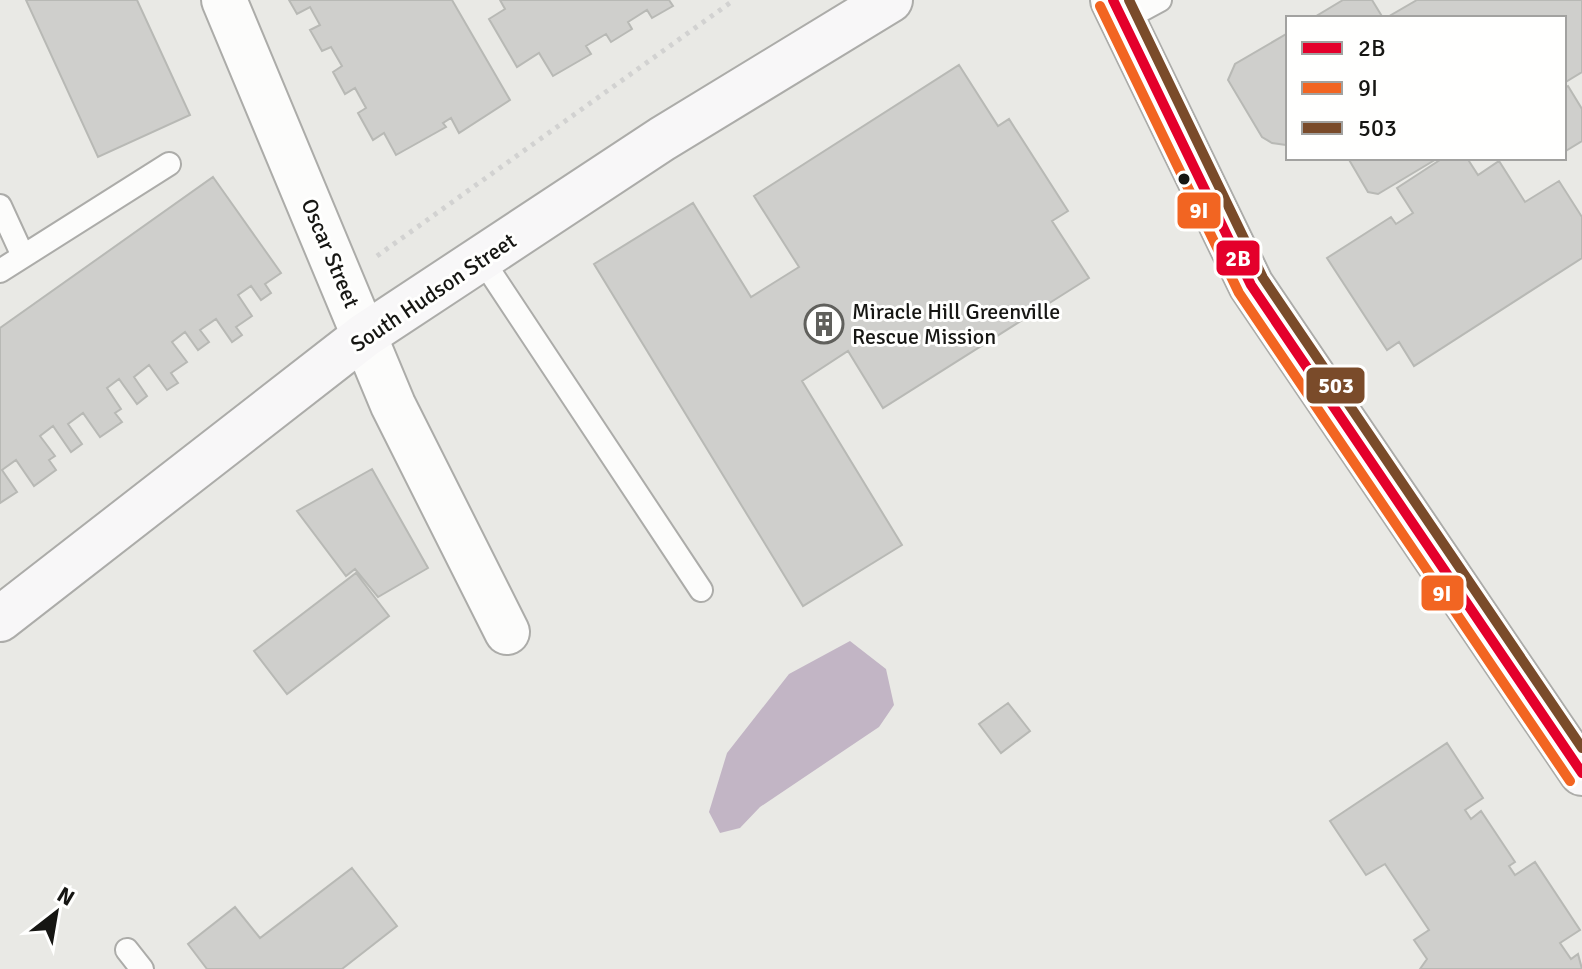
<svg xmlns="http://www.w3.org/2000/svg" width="1582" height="969" font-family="Signika,sans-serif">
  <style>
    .water { fill: #c2b5c5 }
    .building { fill: #cfcfcc; stroke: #b8b9b5; stroke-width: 2 }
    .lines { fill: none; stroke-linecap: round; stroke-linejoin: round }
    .lane-casing { stroke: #acaca9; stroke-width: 26 }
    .street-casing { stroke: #acaca9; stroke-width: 48 }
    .secondary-casing { stroke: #acaca9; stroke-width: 48 }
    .path { stroke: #d2d2d1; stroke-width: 5; stroke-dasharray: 4 6; stroke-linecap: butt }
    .lane { stroke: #fcfcfb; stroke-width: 22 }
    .street { stroke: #fcfcfb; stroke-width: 44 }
    .secondary { stroke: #f8f7f8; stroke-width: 44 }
    .bus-1-casing { stroke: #fffffe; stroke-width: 16 }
    .bus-2-casing { stroke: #fffffe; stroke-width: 16 }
    .bus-3-casing { stroke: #fffffe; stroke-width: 16 }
    .bus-1 { stroke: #e4002b; stroke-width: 10 }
    .bus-2 { stroke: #f26522; stroke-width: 10 }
    .bus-3 { stroke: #7a4b2a; stroke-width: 10 }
    .bus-dot { fill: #161613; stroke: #fffffe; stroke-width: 3 }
    .labels { text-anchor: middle; stroke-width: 6; stroke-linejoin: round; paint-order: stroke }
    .street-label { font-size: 22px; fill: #161613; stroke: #fffffe }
    .poi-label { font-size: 22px; fill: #161613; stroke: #fffffe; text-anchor: start }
    .line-badge { stroke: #fffffe; stroke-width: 3 }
    .badge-label { font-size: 22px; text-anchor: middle; font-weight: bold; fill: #fff }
  </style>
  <rect width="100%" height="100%" fill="#e9e9e5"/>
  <path class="water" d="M 850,641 L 886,669 L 894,705 L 879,727 L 760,807 L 740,828 L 720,833 L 709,812 L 727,753 L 789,674 Z"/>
  <path class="building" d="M 26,0 L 137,0 L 190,115 L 98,157 Z
    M 289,0 L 452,0 L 510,100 L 459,133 L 451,118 L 443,123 L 446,127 L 396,155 L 384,133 L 373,140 L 358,113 L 366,108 L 355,88 L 345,94 L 333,72 L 342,66 L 331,47 L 322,51 L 310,30 L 320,25 L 310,7 L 297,14 Z
    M 500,0 L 669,0 L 673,6 L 652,18 L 647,10 L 628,22 L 632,29 L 611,42 L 606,34 L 586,46 L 591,54 L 553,76 L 539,53 L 517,67 L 489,19 L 505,9 Z
    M 1343,0 L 1372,0 L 1383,18 L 1313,18 Z
    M 1417,0 L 1582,0 L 1582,72 L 1564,83 L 1564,18 L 1386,18 Z
    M 1288,33 L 1288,145 L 1286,145 L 1272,143 L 1262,137 L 1228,80 L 1235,64 Z
    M 959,65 L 998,126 L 1009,119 L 1068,211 L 1052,221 L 1089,278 L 883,408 L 848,351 L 802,381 L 902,545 L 803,606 L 594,264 L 693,203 L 751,297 L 799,267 L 754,196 Z
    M 1568,86 L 1582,109 L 1582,141 L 1564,152 L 1564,88 Z
    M 1348,158 L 1438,158 L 1378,194 L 1368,192 Z
    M 1443,158 L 1467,158 L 1478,175 L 1499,161 L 1525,202 L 1559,181 L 1582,217 L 1582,258 L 1414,366 L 1399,342 L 1387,350 L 1327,258 L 1391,217 L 1396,224 L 1413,213 L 1397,188 Z
    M 213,177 L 281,273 L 265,284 L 271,293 L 261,300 L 251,286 L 238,295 L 252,316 L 236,327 L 242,335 L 232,342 L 216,319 L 200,330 L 209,342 L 198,350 L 185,332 L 172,342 L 187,362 L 171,373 L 178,383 L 167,390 L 149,365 L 134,377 L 147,396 L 137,404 L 119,379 L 107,388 L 121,409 L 115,413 L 122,422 L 100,437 L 83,413 L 68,424 L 82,444 L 71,452 L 53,426 L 40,436 L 55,456 L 49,460 L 56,470 L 34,486 L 16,460 L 2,470 L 17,492 L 0,503 L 0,328 Z
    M 372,469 L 428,568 L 378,597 L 355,569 L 346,576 L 297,511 Z
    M 356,573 L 389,616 L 287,694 L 254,651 Z
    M 1008,703 L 1030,731 L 1001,753 L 979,724 Z
    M 1447,743 L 1483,798 L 1465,810 L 1471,819 L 1481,811 L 1515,862 L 1509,866 L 1515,875 L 1535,862 L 1580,930 L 1560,943 L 1571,959 L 1578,954 L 1582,969 L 1420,969 L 1427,959 L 1414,940 L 1429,930 L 1385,864 L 1366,875 L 1330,821 Z
    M 352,868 L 397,926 L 342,969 L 207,969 L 188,944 L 235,907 L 260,938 Z"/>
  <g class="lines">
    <defs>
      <path id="lane" d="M 1123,20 L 1160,0
        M 0,206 L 23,256
        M 481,258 L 701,590
        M 0,271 L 169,164
        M 127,950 L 142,969"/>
      <path id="street" d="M 224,0 L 393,405 L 507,632"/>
      <path id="secondary" d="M 1113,0 L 1251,285 L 1582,773
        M 0,619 L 365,335 L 662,139 L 890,0"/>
    </defs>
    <use href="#lane" class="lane-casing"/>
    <use href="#street" class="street-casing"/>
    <use href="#secondary" class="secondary-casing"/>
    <path class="path" d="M 377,256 L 734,0"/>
    <use href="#lane" class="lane"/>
    <use href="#street" class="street"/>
    <use href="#secondary" class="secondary"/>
    <defs>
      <path id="bus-1" d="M 1113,0 L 1251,285 L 1582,773"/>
      <path id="bus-2" d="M 1100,6 L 1239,293 L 1570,781"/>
      <path id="bus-3" d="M 1129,0 L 1263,278 L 1582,748"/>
    </defs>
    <use href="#bus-1" class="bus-1-casing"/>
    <use href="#bus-2" class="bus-2-casing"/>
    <use href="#bus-3" class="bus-3-casing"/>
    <use href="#bus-1" class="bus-1"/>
    <use href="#bus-2" class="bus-2"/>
    <use href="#bus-3" class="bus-3"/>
  </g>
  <defs>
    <symbol id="building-ring" viewBox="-11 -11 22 22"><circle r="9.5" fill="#fffffe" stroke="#60605c" stroke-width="1.5"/><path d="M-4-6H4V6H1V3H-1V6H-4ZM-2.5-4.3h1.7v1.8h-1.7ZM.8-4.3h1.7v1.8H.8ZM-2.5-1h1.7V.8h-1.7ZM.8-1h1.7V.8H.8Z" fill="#60605c"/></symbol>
  </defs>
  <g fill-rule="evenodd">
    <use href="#building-ring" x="802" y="302" width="44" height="44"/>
  </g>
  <circle class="bus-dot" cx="1184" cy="179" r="7"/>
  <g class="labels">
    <g class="street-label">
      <text transform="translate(331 253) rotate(67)" y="8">Oscar Street</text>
      <text transform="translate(433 292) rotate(-34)" y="8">South Hudson Street</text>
    </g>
    <g class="poi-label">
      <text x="852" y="319">Miracle Hill Greenville<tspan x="852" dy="25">Rescue Mission</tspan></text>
    </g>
  </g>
  <g class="line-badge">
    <rect x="1176" y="191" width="46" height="39" rx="8" fill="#f26522"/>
    <rect x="1215" y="239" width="46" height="38" rx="8" fill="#e4002b"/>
    <rect x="1305" y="366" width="61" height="39" rx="8" fill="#7a4b2a"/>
    <rect x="1420" y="574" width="45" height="38" rx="8" fill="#f26522"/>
  </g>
  <g class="badge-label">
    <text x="1199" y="218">9I</text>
    <text x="1238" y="266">2B</text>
    <text x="1336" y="393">503</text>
    <text x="1442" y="601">9I</text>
  </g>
  <rect x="1286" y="16" width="280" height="144" fill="#fffffe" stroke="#a2a2a0" stroke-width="2"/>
  <rect x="1302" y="42" width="40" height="12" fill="#e4002b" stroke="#a2a2a0" stroke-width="2"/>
  <text x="1358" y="56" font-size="24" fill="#161613">2B</text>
  <rect x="1302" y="82" width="40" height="12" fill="#f26522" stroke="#a2a2a0" stroke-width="2"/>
  <text x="1358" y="96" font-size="24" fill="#161613">9I</text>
  <rect x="1302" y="122" width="40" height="12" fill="#7a4b2a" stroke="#a2a2a0" stroke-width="2"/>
  <text x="1358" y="136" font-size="24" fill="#161613">503</text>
  <g transform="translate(56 913) rotate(31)" stroke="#fffffe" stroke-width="6" paint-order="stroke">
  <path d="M0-6L14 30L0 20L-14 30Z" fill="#161613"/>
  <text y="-12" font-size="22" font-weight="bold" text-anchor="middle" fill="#161613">N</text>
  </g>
</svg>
